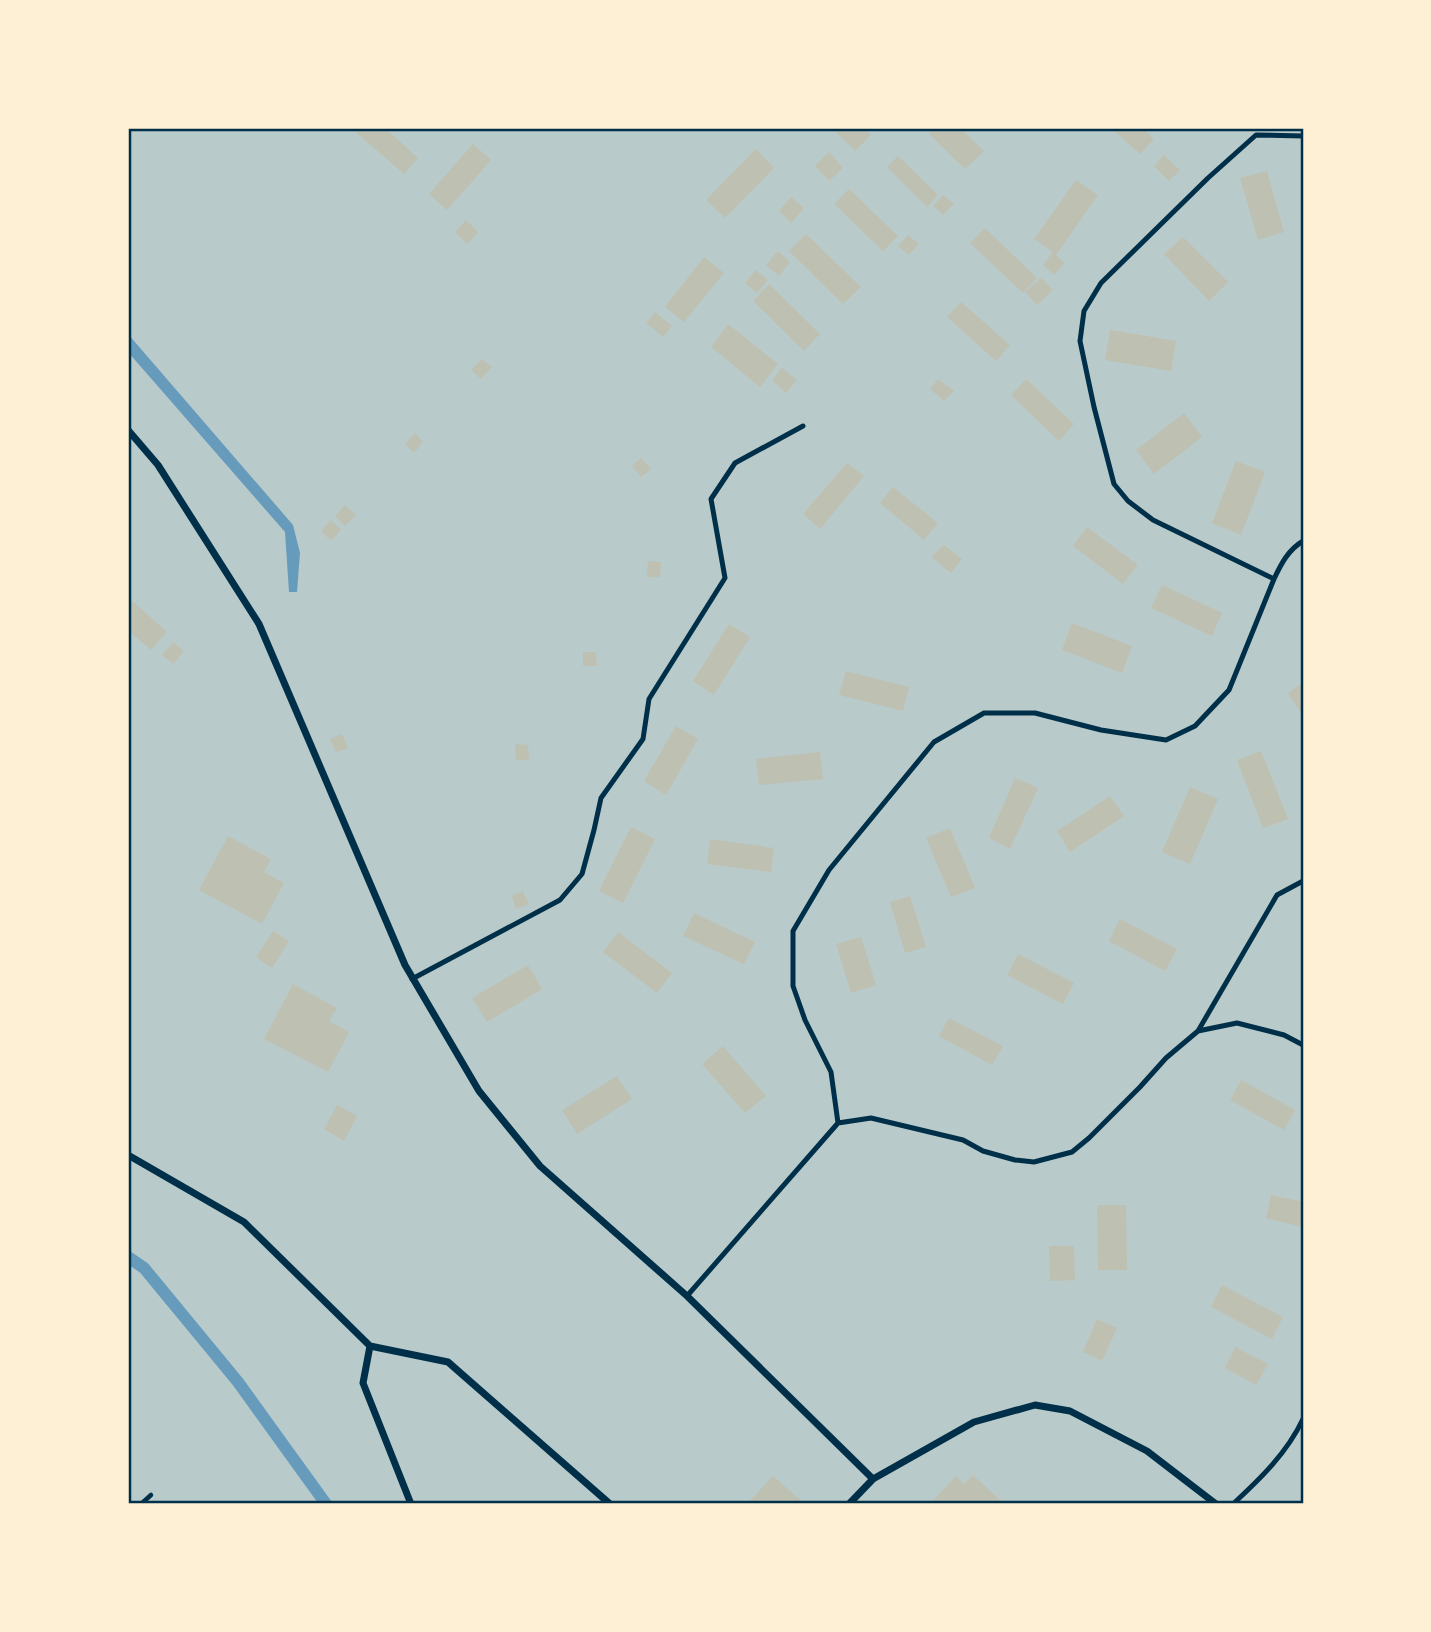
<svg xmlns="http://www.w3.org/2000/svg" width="1431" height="1632" font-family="Spectral,serif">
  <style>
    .green { fill: #b9caca }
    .water { fill: #669bbc }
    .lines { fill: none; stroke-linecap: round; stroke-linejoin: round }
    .stream { stroke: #669bbc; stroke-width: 12 }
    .building { fill: #bec0b2 }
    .path { stroke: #003049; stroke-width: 4.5 }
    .service { stroke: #003049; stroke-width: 5 }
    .minor { stroke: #003049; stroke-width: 7 }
    .neatline { fill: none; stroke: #003049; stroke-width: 2.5 }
  </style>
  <rect width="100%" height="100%" fill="#fdf0d5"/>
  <path class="green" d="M 128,128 L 1303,128 L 1303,1504 L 128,1504 Z"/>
  <path class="water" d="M 128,334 L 293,525 L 300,553 L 297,592 L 289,592 L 285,532 L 128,352 Z"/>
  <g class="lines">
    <path class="stream" d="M 128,1257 L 144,1268 L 238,1382 L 326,1504"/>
  </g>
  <path class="building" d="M 351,128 L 385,128 L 418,158 L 404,174 Z
    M 832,128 L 864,128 L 871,135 L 855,151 Z
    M 935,128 L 960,128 L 984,151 L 965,169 L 929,134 Z
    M 1111,128 L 1142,128 L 1154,139 L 1140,154 Z
    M 473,144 L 491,160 L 447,210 L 429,194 Z
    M 756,149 L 774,168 L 725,218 L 706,200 Z
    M 829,152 L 843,168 L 829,181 L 815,166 Z
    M 1164,155 L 1180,170 L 1169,181 L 1154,166 Z
    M 898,156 L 938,195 L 927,207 L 887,167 Z
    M 1267,171 L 1284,232 L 1258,240 L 1240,178 Z
    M 1076,180 L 1098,195 L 1056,255 L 1065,263 L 1054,275 L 1043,265 L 1053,252 L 1034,239 Z
    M 849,189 L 898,236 L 883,251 L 834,204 Z
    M 943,195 L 954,204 L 943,215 L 933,206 Z
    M 791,197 L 804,208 L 791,223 L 779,211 Z
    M 466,220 L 478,232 L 467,244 L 455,232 Z
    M 985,228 L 1037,278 L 1023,293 L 970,243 Z
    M 806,234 L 861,287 L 843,304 L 789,251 Z
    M 908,235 L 919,244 L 909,255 L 898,246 Z
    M 1183,237 L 1228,282 L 1209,301 L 1164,254 Z
    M 778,251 L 790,262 L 779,276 L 766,265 Z
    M 704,257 L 724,273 L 684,322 L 665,307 Z
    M 756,270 L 768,280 L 757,293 L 745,283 Z
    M 1041,278 L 1053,290 L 1037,305 L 1025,292 Z
    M 769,284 L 820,334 L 804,351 L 753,301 Z
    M 961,302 L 1010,345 L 996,361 L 947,317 Z
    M 655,312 L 672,326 L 663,337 L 646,323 Z
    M 728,324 L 778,364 L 760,387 L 711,347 Z
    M 1110,330 L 1176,341 L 1171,371 L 1105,360 Z
    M 482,359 L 492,367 L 481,379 L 471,370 Z
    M 782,368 L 797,380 L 786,393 L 772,380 Z
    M 938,379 L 954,391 L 944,401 L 930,389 Z
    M 1026,379 L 1074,424 L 1059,441 L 1011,395 Z
    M 1184,413 L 1202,437 L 1154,474 L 1136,450 Z
    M 415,433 L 423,442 L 414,453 L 405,444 Z
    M 641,458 L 651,469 L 641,477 L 632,466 Z
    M 1236,461 L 1265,472 L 1241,535 L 1212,523 Z
    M 847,463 L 864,476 L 820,529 L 803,514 Z
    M 893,487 L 938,523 L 924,540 L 880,503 Z
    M 345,505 L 356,515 L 345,526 L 335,516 Z
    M 331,520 L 341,530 L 331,541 L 321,531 Z
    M 1087,527 L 1138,565 L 1123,584 L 1073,546 Z
    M 944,545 L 962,559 L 951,573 L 931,557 Z
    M 648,561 L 661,562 L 660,577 L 647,577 Z
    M 1162,585 L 1222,613 L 1212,636 L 1151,608 Z
    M 128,597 L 167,632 L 151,650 L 128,630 Z
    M 1072,623 L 1132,646 L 1122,673 L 1062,650 Z
    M 729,624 L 750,637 L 714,695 L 693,681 Z
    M 173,642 L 184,651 L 173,664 L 162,655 Z
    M 583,652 L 596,652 L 597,666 L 583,666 Z
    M 846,671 L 909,687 L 903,711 L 839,695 Z
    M 1303,683 L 1303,716 L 1288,693 Z
    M 676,726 L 698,739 L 666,795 L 644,781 Z
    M 342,734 L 348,748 L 336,752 L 330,739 Z
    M 515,744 L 528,745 L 529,760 L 516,760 Z
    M 1261,751 L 1288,819 L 1263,828 L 1237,760 Z
    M 820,752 L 823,779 L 759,785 L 756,759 Z
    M 1015,778 L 1038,788 L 1010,849 L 989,838 Z
    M 1190,787 L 1218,799 L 1190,864 L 1162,852 Z
    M 1110,796 L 1124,816 L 1070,852 L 1057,831 Z
    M 631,827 L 655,839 L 623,903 L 599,891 Z
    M 950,828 L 975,888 L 951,897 L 926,838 Z
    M 228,836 L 271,859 L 264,872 L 284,883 L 262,924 L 199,890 Z
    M 710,839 L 774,848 L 771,872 L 707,864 Z
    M 523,891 L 529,904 L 516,909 L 512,896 Z
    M 910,896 L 926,947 L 905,953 L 890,902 Z
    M 694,913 L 755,942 L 744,964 L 683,936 Z
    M 1120,919 L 1177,949 L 1165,971 L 1109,941 Z
    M 273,931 L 289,941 L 272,968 L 256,957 Z
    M 618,932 L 672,973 L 657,993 L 603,952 Z
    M 861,937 L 876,985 L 851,993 L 836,944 Z
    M 1018,954 L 1074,983 L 1063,1004 L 1007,975 Z
    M 528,965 L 542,989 L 487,1022 L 472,998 Z
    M 293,984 L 337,1008 L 329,1021 L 349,1032 L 328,1072 L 264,1039 Z
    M 949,1018 L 1003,1046 L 992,1065 L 939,1036 Z
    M 723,1046 L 766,1096 L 745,1113 L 702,1064 Z
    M 617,1076 L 632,1099 L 577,1134 L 562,1110 Z
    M 1241,1080 L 1295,1110 L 1284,1130 L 1230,1100 Z
    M 337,1105 L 357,1116 L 344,1141 L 324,1129 Z
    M 1271,1195 L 1303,1202 L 1303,1227 L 1266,1218 Z
    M 1097,1205 L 1126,1205 L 1127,1270 L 1098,1270 Z
    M 1049,1246 L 1074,1246 L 1075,1280 L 1050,1281 Z
    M 1222,1285 L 1283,1317 L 1272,1339 L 1211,1307 Z
    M 1097,1319 L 1117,1328 L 1102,1361 L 1083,1352 Z
    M 1235,1347 L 1268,1364 L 1256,1385 L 1225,1368 Z
    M 973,1475 L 1002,1502 L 1000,1504 L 930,1504 L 956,1476 L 964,1484 Z
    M 773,1476 L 805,1504 L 747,1504 Z"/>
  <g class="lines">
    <path class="path" d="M 141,1504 L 151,1495"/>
    <path class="service" d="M 1274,579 L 1153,520 L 1128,501 L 1114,484 L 1094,407 L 1080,341 L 1084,311 L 1101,283 L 1208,178 L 1256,135 L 1303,136
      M 412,979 L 560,900 L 582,874 L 594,830 L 601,798 L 643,739 L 649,699 L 725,578 L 711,499 L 735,463 L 803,426
      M 1198,1031 L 1277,895 L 1303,881
      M 838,1123 L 871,1118 L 963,1140 L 983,1151 L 1015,1160 L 1034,1162 L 1072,1152 L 1089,1138 L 1140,1087 L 1166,1058 L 1198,1031 L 1237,1023 L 1284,1035 L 1303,1045
      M 687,1296 L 838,1123 L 831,1072 L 805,1020 L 793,986 L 793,931 L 829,870 L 934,742 L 984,713 L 1035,713 L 1101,730 L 1166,740 L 1195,726 L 1229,690 L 1274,579 C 1281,564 1288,550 1303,541
      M 1233,1504 C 1260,1479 1287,1453 1303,1419"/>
    <path class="minor" d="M 128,430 L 158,465 L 259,624 L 405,965 L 479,1091 L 540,1166 L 687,1296 L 873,1479
      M 128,1155 L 244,1222 L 370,1346
      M 370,1346 L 448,1362 L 610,1504
      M 370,1346 L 363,1383 L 411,1504
      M 849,1504 L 873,1479 L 974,1422 L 1035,1405 L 1070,1411 L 1147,1451 L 1216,1504"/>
  </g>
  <rect width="1431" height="1632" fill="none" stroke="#fdf0d5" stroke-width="259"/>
  <rect x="130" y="130" width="1172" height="1372" class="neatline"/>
</svg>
